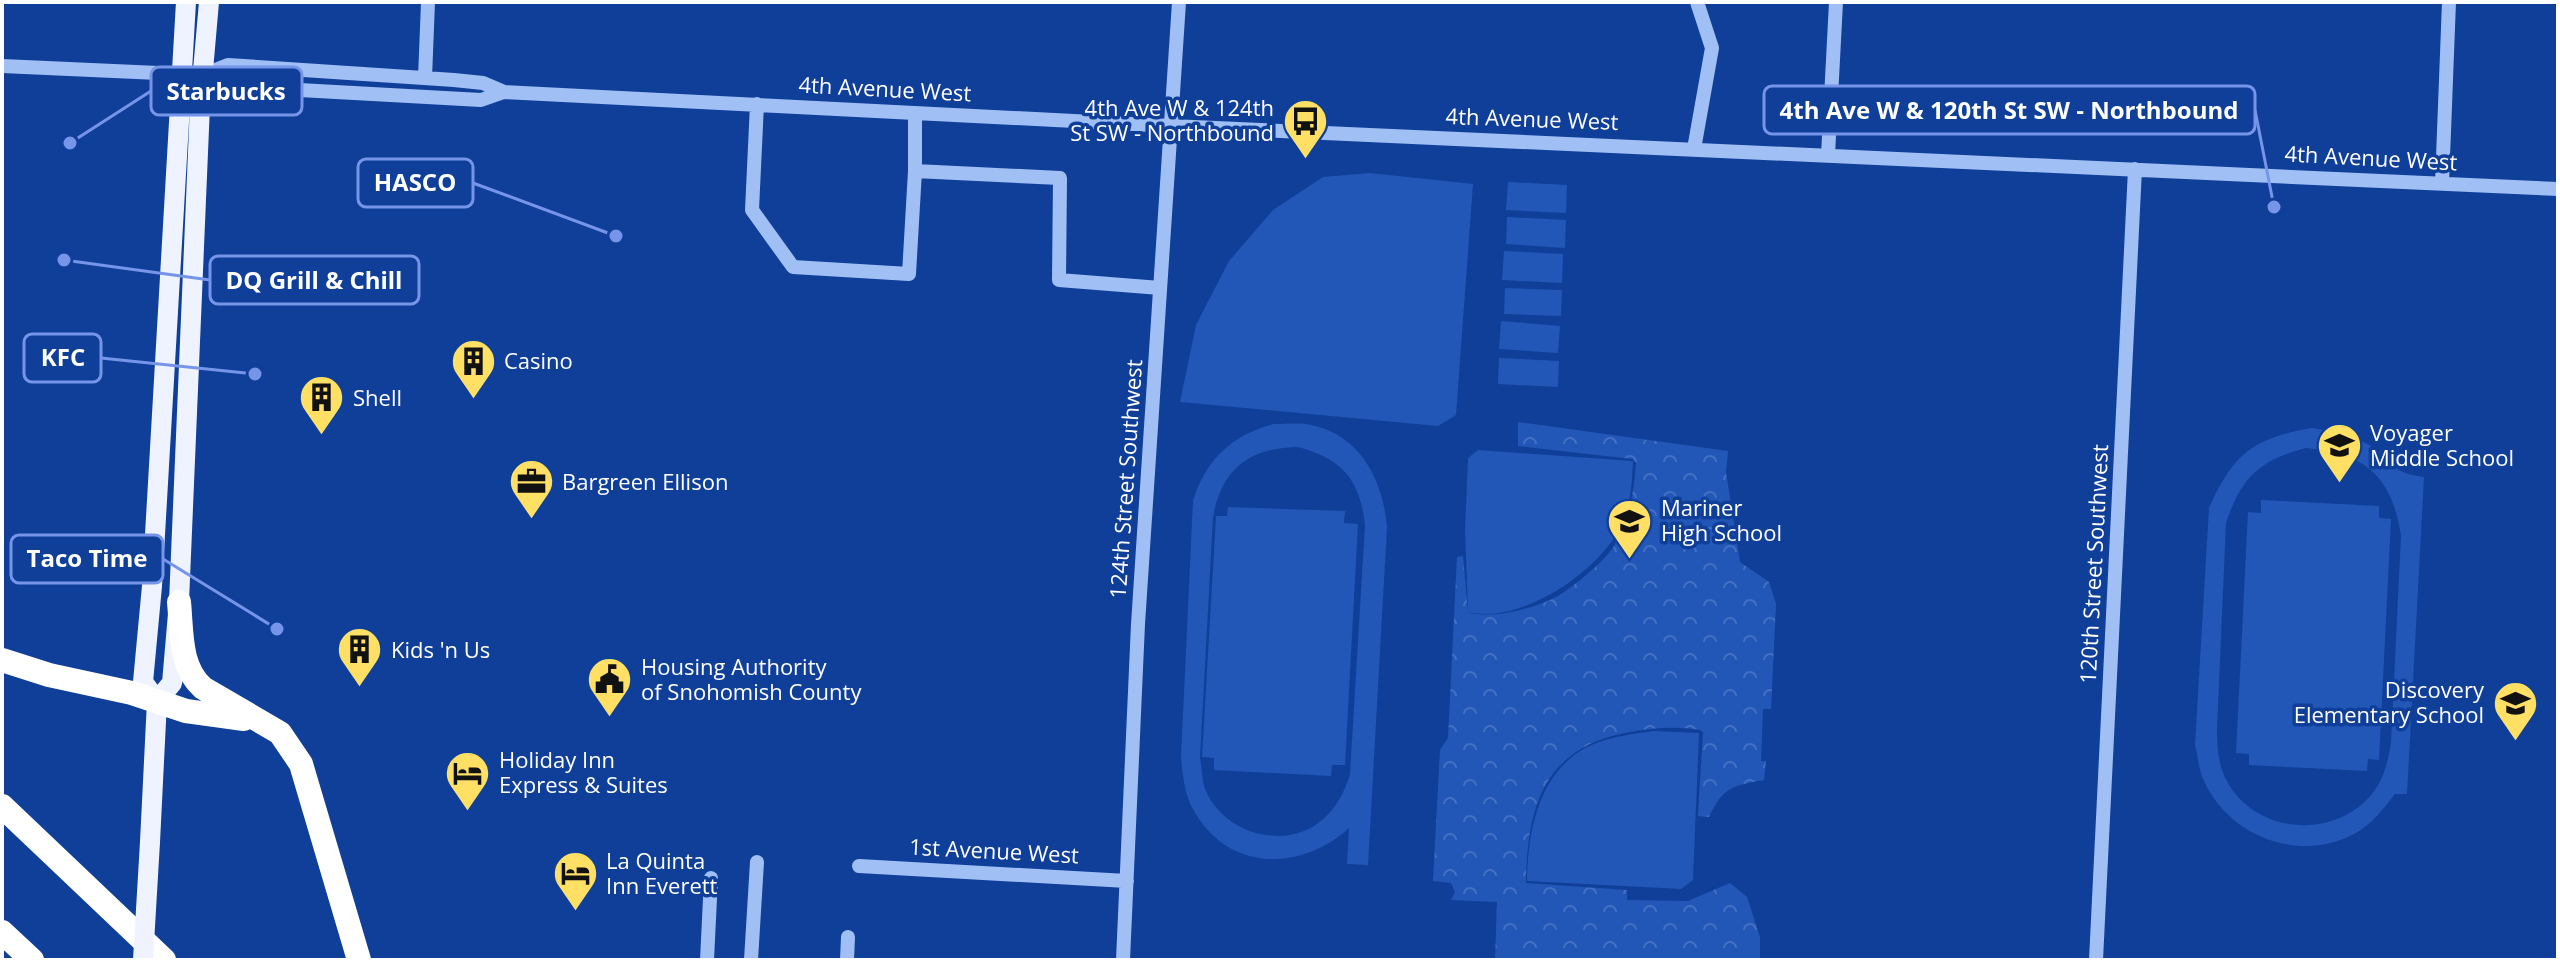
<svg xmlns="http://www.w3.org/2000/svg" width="2560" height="962" font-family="'Open Sans',sans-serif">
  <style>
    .park { fill: url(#park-crowns) }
    .pitch { fill: #2257b8; fill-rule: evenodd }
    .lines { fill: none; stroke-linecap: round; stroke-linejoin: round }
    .minor { stroke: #a0bff5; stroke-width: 14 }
    .major { stroke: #eef3ff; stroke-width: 20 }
    .highway { stroke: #fff; stroke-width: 24 }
    .major-bridge { stroke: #eef3ff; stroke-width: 20 }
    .labels { text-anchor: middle; stroke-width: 7; stroke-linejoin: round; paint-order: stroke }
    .street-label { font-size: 22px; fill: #fff; stroke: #0f3f99 }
    .poi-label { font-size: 22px; fill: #fff; stroke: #0f3f99; text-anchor: start }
    .leader { fill: none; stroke: #7795e8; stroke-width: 3 }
    .callout-dot { fill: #7795e8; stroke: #0f3f99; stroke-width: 3 }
    .callout { fill: #0f3f99; stroke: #7795e8; stroke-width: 3 }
    .callout-label { font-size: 24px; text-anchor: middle; font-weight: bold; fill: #fff }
  </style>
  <defs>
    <pattern id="park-crowns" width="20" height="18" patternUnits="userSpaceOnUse" patternTransform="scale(2)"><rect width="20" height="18" fill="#2257b8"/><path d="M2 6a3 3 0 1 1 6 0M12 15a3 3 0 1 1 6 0" fill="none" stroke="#4370c3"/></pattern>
  </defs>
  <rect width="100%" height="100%" fill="#0f3f99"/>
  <path class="park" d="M 1518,422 L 1728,451 L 1726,472 L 1740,562 L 1769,582 L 1776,604 L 1771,709 L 1763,709 L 1761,761 L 1766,761 L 1764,780 C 1732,786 1724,786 1709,817 L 1698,816 L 1703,732 L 1700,730 C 1674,726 1650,728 1625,733 C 1543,749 1527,808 1526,883 L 1627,890 L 1627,900 L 1688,901 L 1730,883 L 1747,897 L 1760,937 L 1760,960 L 1495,960 L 1497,902 L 1451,900 L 1455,892 L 1451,883 L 1433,881 L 1440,750 L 1448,738 L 1457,557 L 1463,556 L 1468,612 C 1490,620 1537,608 1558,596 C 1573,587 1605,561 1614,546 C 1629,520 1634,493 1636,463 L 1632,459 L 1518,446 Z"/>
  <path class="pitch" d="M 1370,173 L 1473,184 L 1456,415 L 1438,426 L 1180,402 L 1196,325 L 1229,261 L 1273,210 L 1323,177 Z
    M 1508,182 L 1567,185 L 1566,213 L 1506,210 Z
    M 1507,217 L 1566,220 L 1565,248 L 1506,244 Z
    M 1504,251 L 1563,254 L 1562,283 L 1502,280 Z
    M 1505,288 L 1562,290 L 1561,316 L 1504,314 Z
    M 1501,321 L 1560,326 L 1558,353 L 1499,349 Z
    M 1499,358 L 1559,361 L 1558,387 L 1498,384 Z
    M 1274,424 C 1284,424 1296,423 1306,424 C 1359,432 1383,479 1387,527 L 1368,865 L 1347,864 L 1349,828 C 1300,872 1229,872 1194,811 C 1184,794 1183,776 1181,757 L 1193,501 C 1206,459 1232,435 1274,424 ZM 1298,447 C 1342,459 1360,479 1365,525 L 1350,774 C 1337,819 1303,845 1256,833 C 1234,827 1214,811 1205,789 C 1202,780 1202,768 1200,758 L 1213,517 C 1222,468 1250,448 1298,447 Z
    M 2312,428 C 2335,432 2357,436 2377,450 C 2399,466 2392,473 2424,477 L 2407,794 L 2395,794 C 2384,808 2372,824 2356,833 C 2301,864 2229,837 2204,781 C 2199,771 2198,756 2195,745 L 2209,508 C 2233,454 2253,438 2312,428 ZM 2306,448 C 2365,453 2392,476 2401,536 L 2391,743 C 2388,761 2384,779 2372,794 C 2334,840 2257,834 2228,783 C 2218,766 2217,747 2217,728 L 2226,523 C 2241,478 2259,460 2306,448 Z
    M 1478,450 L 1633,461 C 1632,481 1631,504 1623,522 C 1602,570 1522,625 1468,612 L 1465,529 L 1468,458 Z
    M 2261,500 L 2379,506 L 2379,518 L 2391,519 L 2379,760 L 2368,759 L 2367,771 L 2249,765 L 2249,754 L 2236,753 L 2248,512 L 2261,513 Z
    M 1228,507 L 1345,511 L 1344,523 L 1358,524 L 1345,765 L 1332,765 L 1331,776 L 1214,770 L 1214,758 L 1202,757 L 1216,516 L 1227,516 Z
    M 1654,731 L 1699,733 L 1693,880 L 1681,889 L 1527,881 C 1528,831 1538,773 1587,747 C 1608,737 1631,734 1654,731 Z"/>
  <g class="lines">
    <path class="minor" d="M 2,66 L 203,75 L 228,65 L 454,80 L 483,83 L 504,92 L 1171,126 L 2558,189
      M 203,75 L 229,86 L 481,100 L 504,92
      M 425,78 L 428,2
      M 757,104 L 752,210 L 793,267 L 909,274 L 915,171 L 1060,178 L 1059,280 L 1160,288
      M 915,113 L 915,171
      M 1694,149 L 1712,48 L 1697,2
      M 1828,155 L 1836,2
      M 2442,183 L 2449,2
      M 859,866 L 1127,881
      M 707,960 L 711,878
      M 751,960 L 757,862
      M 847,960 L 848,937
      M 1123,960 L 1138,624 L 1179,2
      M 2096,960 L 2135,169"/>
    <path class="major" d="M 157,701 L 172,683 L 179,602 L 200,105 L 209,2
      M 150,842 L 157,701 L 143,682 L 152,586 L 186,2"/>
    <path class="highway" d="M 179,602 C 182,632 179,667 203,688 L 280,733 L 301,764 L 359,960
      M 2,660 L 49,675 L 132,693 L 186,711 L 244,719
      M 2,806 L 164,960
      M 2,932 L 32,960"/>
    <path class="major-bridge" d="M 143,960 L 150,842"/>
  </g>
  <defs>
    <symbol id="bus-pin" viewBox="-11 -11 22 30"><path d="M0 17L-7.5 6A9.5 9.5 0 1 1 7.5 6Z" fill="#ffe064" stroke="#0f3f99"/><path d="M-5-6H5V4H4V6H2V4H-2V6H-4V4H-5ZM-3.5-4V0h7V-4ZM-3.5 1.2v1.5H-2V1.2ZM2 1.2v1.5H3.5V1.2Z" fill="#111"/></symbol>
    <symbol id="building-pin" viewBox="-11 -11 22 30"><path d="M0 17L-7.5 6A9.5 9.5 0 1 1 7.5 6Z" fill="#ffe064" stroke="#0f3f99"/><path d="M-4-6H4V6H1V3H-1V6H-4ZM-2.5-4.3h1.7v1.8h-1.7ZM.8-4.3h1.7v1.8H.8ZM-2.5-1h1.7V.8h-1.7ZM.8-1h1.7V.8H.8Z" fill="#111"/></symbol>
    <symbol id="school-pin" viewBox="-11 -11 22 30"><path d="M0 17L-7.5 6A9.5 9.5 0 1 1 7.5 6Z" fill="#ffe064" stroke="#0f3f99"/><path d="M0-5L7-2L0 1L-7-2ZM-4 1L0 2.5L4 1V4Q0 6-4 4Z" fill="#111"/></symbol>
    <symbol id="office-pin" viewBox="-11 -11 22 30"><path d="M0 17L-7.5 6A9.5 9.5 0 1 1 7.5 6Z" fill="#ffe064" stroke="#0f3f99"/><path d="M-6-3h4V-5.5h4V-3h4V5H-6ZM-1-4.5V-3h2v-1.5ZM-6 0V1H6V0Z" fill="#111"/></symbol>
    <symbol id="civic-pin" viewBox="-11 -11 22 30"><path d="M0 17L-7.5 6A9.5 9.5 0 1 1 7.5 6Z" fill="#ffe064" stroke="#0f3f99"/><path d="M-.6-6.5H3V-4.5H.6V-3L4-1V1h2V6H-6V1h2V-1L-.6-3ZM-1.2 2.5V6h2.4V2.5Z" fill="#111"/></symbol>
    <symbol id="hotel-pin" viewBox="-11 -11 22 30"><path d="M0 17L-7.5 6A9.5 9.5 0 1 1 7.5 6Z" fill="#ffe064" stroke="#0f3f99"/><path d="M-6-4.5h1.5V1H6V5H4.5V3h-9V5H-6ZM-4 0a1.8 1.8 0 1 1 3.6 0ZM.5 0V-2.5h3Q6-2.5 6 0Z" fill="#111"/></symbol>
  </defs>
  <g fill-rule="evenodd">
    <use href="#bus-pin" x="1280" y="96" width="51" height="69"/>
    <use href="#building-pin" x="448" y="336" width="51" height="69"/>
    <use href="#building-pin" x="296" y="372" width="51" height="69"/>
    <use href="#school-pin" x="2314" y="420" width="51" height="69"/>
    <use href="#office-pin" x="506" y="456" width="51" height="69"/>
    <use href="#school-pin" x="1604" y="496" width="51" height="69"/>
    <use href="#building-pin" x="334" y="624" width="51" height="69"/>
    <use href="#civic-pin" x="584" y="654" width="51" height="69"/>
    <use href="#school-pin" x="2490" y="678" width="51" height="69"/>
    <use href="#hotel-pin" x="442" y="748" width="51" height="69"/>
    <use href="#hotel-pin" x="550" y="848" width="51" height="69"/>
  </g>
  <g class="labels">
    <g class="street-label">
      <text transform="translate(885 89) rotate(3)" y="8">4th Avenue West</text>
      <text transform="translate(1532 119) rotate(2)" y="8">4th Avenue West</text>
      <text transform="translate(2371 158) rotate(3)" y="8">4th Avenue West</text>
      <text transform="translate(1126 479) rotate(-86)" y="8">124th Street Southwest</text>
      <text transform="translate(2094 564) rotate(-87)" y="8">120th Street Southwest</text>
      <text transform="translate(994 851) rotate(3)" y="8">1st Avenue West</text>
    </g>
    <g class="poi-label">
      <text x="1274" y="116" text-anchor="end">4th Ave W &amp; 124th<tspan x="1274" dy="25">St SW - Northbound</tspan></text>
      <text x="504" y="369">Casino</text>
      <text x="353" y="406">Shell</text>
      <text x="2370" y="441">Voyager<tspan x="2370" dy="25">Middle School</tspan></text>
      <text x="562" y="490">Bargreen Ellison</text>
      <text x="1661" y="516">Mariner<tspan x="1661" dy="25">High School</tspan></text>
      <text x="391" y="658">Kids 'n Us</text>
      <text x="641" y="675">Housing Authority<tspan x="641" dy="25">of Snohomish County</tspan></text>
      <text x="2484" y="698" text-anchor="end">Discovery<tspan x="2484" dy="25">Elementary School</tspan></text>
      <text x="499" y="768">Holiday Inn<tspan x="499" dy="25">Express &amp; Suites</tspan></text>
      <text x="606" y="869">La Quinta<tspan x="606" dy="25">Inn Everett</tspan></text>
    </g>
  </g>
  <path class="leader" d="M70 143L151 91M2274 207L2255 110M616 236L473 183M64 260L210 280M255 374L101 358M277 629L163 559"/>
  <g class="callout-dot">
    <circle cx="70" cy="143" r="8"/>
    <circle cx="2274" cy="207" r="8"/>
    <circle cx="616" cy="236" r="8"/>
    <circle cx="64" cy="260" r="8"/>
    <circle cx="255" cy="374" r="8"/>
    <circle cx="277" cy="629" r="8"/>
  </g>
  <g class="callout">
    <rect x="151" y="67" width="151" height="48" rx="8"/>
    <rect x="1764" y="86" width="491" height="48" rx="8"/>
    <rect x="358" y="159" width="115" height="48" rx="8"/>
    <rect x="210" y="256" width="209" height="48" rx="8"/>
    <rect x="24" y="334" width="77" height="48" rx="8"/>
    <rect x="11" y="535" width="152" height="48" rx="8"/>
  </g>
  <g class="callout-label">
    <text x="226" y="100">Starbucks</text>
    <text x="2009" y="119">4th Ave W &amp; 120th St SW - Northbound</text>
    <text x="415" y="191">HASCO</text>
    <text x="314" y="289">DQ Grill &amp; Chill</text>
    <text x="63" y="366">KFC</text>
    <text x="87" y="567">Taco Time</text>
  </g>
  <rect width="2560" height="962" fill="none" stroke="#ffffff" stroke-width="8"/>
</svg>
